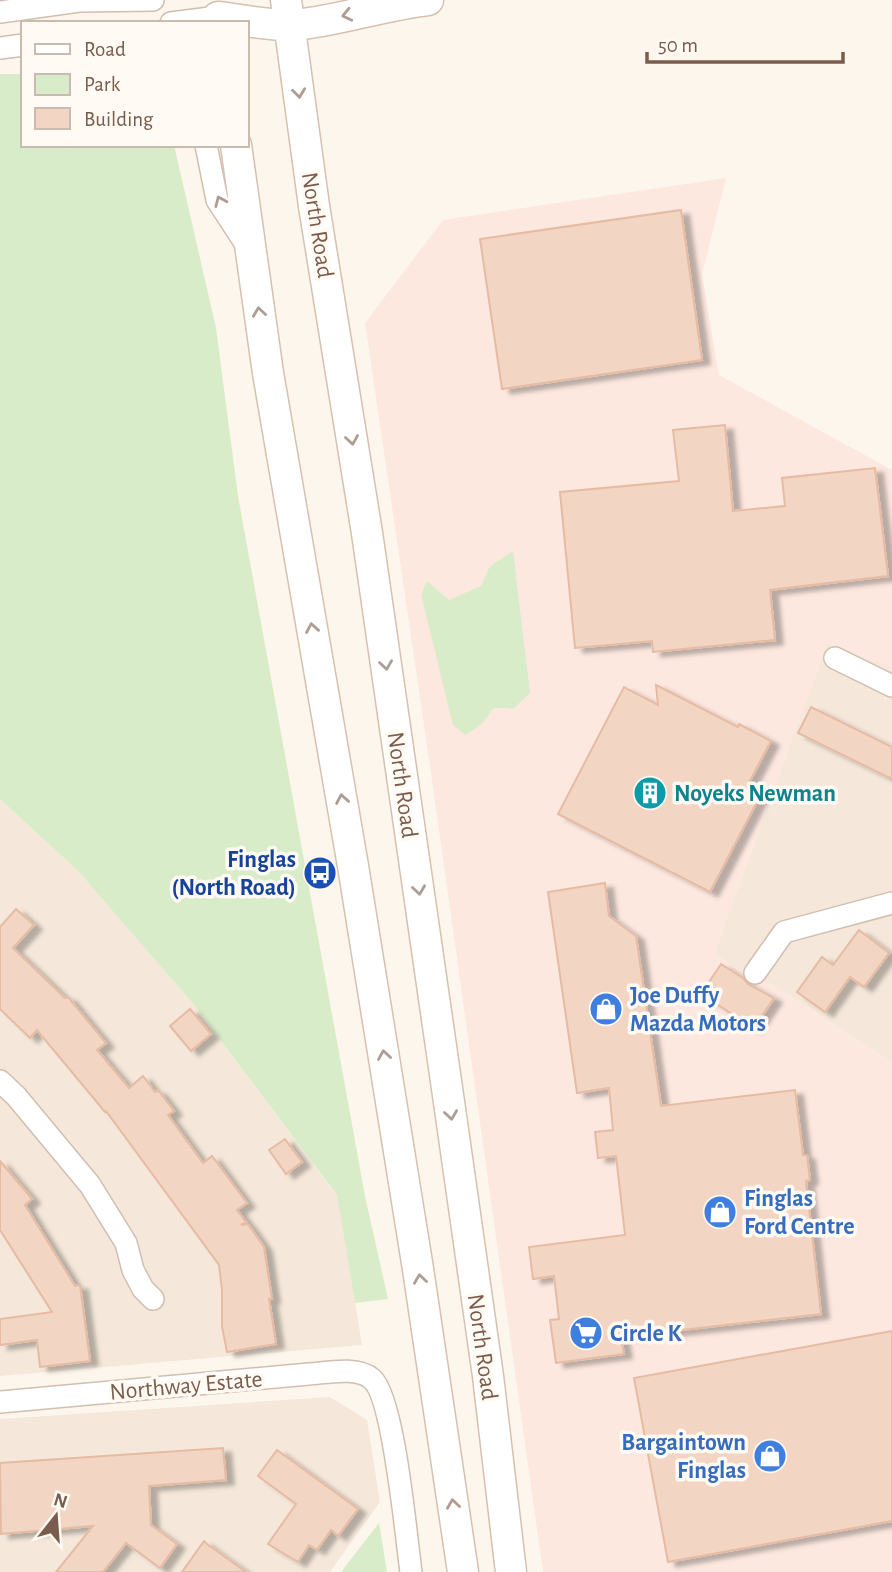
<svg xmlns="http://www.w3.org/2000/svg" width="892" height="1572" font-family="'Alegreya Sans',sans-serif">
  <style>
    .residential { fill: #f5e8da }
    .commercial { fill: #fde8e0 }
    .green { fill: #d8ecc9 }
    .building { fill: #f3d5c3; stroke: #e6bba3; stroke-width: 2; filter: url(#shadow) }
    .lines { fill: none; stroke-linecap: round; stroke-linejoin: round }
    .street-casing { stroke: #d1beb0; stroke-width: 24 }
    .secondary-casing { stroke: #d6c0b0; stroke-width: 33 }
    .street { stroke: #fff; stroke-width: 21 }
    .secondary { stroke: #fff; stroke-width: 30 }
    .oneway { stroke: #af9d94 }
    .labels { text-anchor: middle; stroke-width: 7; stroke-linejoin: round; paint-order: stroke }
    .street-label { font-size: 24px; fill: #7a5c4d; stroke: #fffaf3 }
    .culture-label { font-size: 24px; font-weight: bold; fill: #0d838f; stroke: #fffaf3; text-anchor: start }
    .transit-label { font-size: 24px; font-weight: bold; fill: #164399; stroke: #fffaf3; text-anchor: end }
    .shop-label { font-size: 24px; font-weight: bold; fill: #366cbe; stroke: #fffaf3; text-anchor: start }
  </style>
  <defs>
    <filter id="shadow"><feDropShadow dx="8" dy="4.5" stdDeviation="2" flood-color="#0004"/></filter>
  </defs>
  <rect width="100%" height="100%" fill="#fdf6ec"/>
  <path class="residential" d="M 827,643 L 892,667 L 892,1062 L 766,981 L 764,985 L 714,954 Z
    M 0,799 L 79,872 L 194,1005 L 338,1197 L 362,1345 L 0,1376 Z
    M 330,1397 L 367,1420 L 380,1502 L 330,1572 L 0,1572 L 0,1419 Z"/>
  <path class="commercial" d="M 726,178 L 702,274 L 719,375 L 892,470 L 892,667 L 827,644 L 714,954 L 763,984 L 766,981 L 892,1062 L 892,1572 L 543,1572 L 429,759 L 365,323 L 443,220 Z"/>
  <path class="green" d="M 0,74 L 23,74 L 23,145 L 174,145 L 216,328 L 238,496 L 365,1196 L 388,1299 L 355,1303 L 337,1195 L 194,1005 L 79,872 L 0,799 Z
    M 513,551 L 530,693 L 513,709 C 484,705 497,710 480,725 C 476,729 470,732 465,735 L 453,725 L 421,595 L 427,581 L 449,600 L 481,586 L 490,566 Z
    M 379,1523 L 387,1572 L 341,1572 Z"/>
  <path class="building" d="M 681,210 L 702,360 L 502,389 L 480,239 Z
    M 725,425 L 733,511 L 785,506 L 782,478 L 875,468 L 888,576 L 770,590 L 775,640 L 653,652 L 652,641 L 575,648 L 560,492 L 679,481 L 673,430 Z
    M 656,685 L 738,727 L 739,724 L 771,741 L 744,792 L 760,796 L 710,892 L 558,814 L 624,687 L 658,705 Z
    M 811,707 L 892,747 L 892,779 L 798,733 Z
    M 605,883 L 609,916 L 636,936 L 661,1106 L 795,1090 L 803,1155 L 807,1155 L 810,1180 L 806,1181 L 821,1314 L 621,1337 L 624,1354 L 556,1363 L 550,1320 L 559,1319 L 554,1276 L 533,1279 L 529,1247 L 625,1235 L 616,1156 L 598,1158 L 595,1132 L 613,1130 L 609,1088 L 577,1093 L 548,892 Z
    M 16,909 L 34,925 L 13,948 L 65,998 L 68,997 L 106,1043 L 97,1050 L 129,1088 L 143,1076 L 155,1092 L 158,1090 L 174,1111 L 168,1115 L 203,1163 L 212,1156 L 247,1203 L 237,1210 L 246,1222 L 241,1225 L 248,1224 L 264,1247 L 272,1299 L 269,1299 L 276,1344 L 227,1352 L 222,1327 L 222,1290 L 219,1265 L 106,1111 L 105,1112 L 37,1030 L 30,1038 L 0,1009 L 0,927 Z
    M 859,930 L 889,953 L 864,987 L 850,977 L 825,1012 L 797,992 L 822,957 L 833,965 Z
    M 721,964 L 743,978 L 748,984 L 774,998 L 754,1028 L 701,994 Z
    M 190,1009 L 211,1034 L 191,1051 L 170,1026 Z
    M 285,1139 L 302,1162 L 286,1174 L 269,1150 Z
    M 0,1161 L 32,1199 L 25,1205 L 75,1286 L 80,1285 L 90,1361 L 40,1367 L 37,1340 L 0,1345 L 0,1319 L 52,1312 L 0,1230 Z
    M 892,1331 L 892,1521 L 668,1562 L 634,1378 Z
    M 223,1448 L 226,1480 L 149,1486 L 151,1525 L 177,1544 L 160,1568 L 126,1543 L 103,1572 L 56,1572 L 93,1526 L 1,1534 L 0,1463 Z
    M 277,1450 L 358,1509 L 338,1536 L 331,1530 L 317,1550 L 309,1545 L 298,1562 L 268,1544 L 296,1504 L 258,1476 Z
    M 204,1541 L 207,1544 L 246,1572 L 182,1572 Z"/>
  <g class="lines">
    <defs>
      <path id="street" d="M 0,12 L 79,1 L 153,0
        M 171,23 L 218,17
        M 0,48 L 23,45
        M 206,145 L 217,200 L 247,246
        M 835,658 L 892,686
        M 755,973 L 784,932 L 892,903
        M 0,1081 L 16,1096 L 90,1185 L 126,1243 L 133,1270 L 143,1289 L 153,1299
        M 0,1402 L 309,1374 C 326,1373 357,1366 372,1379 C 394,1398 406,1536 411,1572"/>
      <path id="secondary" d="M 286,0 L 314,206 L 367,533 L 450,1109 L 488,1376 L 511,1572
        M 218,17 C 243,20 270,26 294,25 C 339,21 383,5 428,0
        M 236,145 L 268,373 L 353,866 L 418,1269 L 463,1572"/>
    </defs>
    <use href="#street" class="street-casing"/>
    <use href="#secondary" class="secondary-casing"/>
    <use href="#street" class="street"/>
    <use href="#secondary" class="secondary"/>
  </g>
  <defs><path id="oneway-chevron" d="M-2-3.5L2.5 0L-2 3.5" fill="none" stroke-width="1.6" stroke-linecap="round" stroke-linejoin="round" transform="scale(1.75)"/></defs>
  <g class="oneway">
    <use href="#oneway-chevron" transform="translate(347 15) rotate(167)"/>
    <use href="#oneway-chevron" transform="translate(299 93) rotate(83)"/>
    <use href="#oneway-chevron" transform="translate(220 201) rotate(-114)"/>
    <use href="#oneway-chevron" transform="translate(259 312) rotate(-98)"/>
    <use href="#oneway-chevron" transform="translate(352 440) rotate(81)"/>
    <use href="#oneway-chevron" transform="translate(312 628) rotate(-100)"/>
    <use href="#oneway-chevron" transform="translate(386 665) rotate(82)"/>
    <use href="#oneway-chevron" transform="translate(342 799) rotate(-100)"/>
    <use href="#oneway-chevron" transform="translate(419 890) rotate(82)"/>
    <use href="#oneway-chevron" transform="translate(384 1055) rotate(-99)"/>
    <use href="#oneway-chevron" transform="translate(451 1115) rotate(82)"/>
    <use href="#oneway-chevron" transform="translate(420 1279) rotate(-98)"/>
    <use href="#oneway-chevron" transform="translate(453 1504) rotate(-98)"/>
  </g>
  <defs>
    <symbol id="building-disc" viewBox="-11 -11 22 22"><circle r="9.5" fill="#0f9aa8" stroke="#fffaf3"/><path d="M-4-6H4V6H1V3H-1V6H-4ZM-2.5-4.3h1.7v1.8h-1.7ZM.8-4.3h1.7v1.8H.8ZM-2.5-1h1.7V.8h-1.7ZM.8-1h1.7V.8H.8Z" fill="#fff"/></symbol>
    <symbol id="bus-disc" viewBox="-11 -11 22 22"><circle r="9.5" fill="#1a4fb4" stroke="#fffaf3"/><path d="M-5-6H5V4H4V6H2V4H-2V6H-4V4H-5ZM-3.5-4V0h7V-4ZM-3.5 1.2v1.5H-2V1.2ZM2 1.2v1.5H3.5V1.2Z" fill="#fff"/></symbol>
    <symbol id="shop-disc" viewBox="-11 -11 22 22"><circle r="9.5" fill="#3f7fe0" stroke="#fffaf3"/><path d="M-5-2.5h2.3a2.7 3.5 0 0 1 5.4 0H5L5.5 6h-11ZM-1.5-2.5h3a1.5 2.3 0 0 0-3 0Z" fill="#fff"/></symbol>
    <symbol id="supermarket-disc" viewBox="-11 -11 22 22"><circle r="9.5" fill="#3f7fe0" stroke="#fffaf3"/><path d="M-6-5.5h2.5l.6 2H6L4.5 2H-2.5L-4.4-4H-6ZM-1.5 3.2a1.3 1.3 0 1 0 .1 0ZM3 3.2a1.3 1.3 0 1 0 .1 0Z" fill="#fff"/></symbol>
  </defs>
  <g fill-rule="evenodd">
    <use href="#building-disc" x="631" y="774" width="38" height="38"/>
    <use href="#bus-disc" x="301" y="854" width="38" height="38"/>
    <use href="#shop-disc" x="587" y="990" width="38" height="38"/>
    <use href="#shop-disc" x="701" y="1193" width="38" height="38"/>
    <use href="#supermarket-disc" x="567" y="1314" width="38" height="38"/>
    <use href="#shop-disc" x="751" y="1437" width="38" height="38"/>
  </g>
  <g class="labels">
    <g class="street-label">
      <text transform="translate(318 225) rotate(81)" y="8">North Road</text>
      <text transform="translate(403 785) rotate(82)" y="8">North Road</text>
      <text transform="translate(483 1347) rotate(82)" y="8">North Road</text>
      <text transform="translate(186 1385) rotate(-5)" y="8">Northway Estate</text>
    </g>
    <g class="culture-label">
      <text x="674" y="801">Noyeks Newman</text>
    </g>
    <g class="transit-label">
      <text x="296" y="867">Finglas<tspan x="296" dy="28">(North Road)</tspan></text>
    </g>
    <g class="shop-label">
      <text x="630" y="1003">Joe Duffy<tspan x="630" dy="28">Mazda Motors</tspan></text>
      <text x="744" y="1206">Finglas<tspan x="744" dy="28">Ford Centre</tspan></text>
      <text x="610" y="1341">Circle K</text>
      <text x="746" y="1450" text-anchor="end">Bargaintown<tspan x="746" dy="28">Finglas</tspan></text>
    </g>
  </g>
  <rect x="21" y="21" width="228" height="126" fill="#fffaf3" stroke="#cabbb1" stroke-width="2"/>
  <rect x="35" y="44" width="35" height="10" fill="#ffffff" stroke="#cabbb1" stroke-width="2"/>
  <text x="84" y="56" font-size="21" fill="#7a5c4d">Road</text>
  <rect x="35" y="74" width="35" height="21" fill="#d8ecc9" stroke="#cabbb1" stroke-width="2"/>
  <text x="84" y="91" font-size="21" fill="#7a5c4d">Park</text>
  <rect x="35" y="108" width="35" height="21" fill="#f3d5c3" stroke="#cabbb1" stroke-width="2"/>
  <text x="84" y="126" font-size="21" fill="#7a5c4d">Building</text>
  <g transform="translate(56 1516) rotate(17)" stroke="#fffaf3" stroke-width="5" paint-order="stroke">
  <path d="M0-5L12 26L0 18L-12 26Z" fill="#7a5c4d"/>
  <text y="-10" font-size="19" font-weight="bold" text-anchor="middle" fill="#7a5c4d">N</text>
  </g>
  <path d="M647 52v10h196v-10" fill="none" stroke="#7a5c4d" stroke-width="3.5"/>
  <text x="658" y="52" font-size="21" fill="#7a5c4d" stroke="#fffaf3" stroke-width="5" paint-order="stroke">50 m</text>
</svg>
